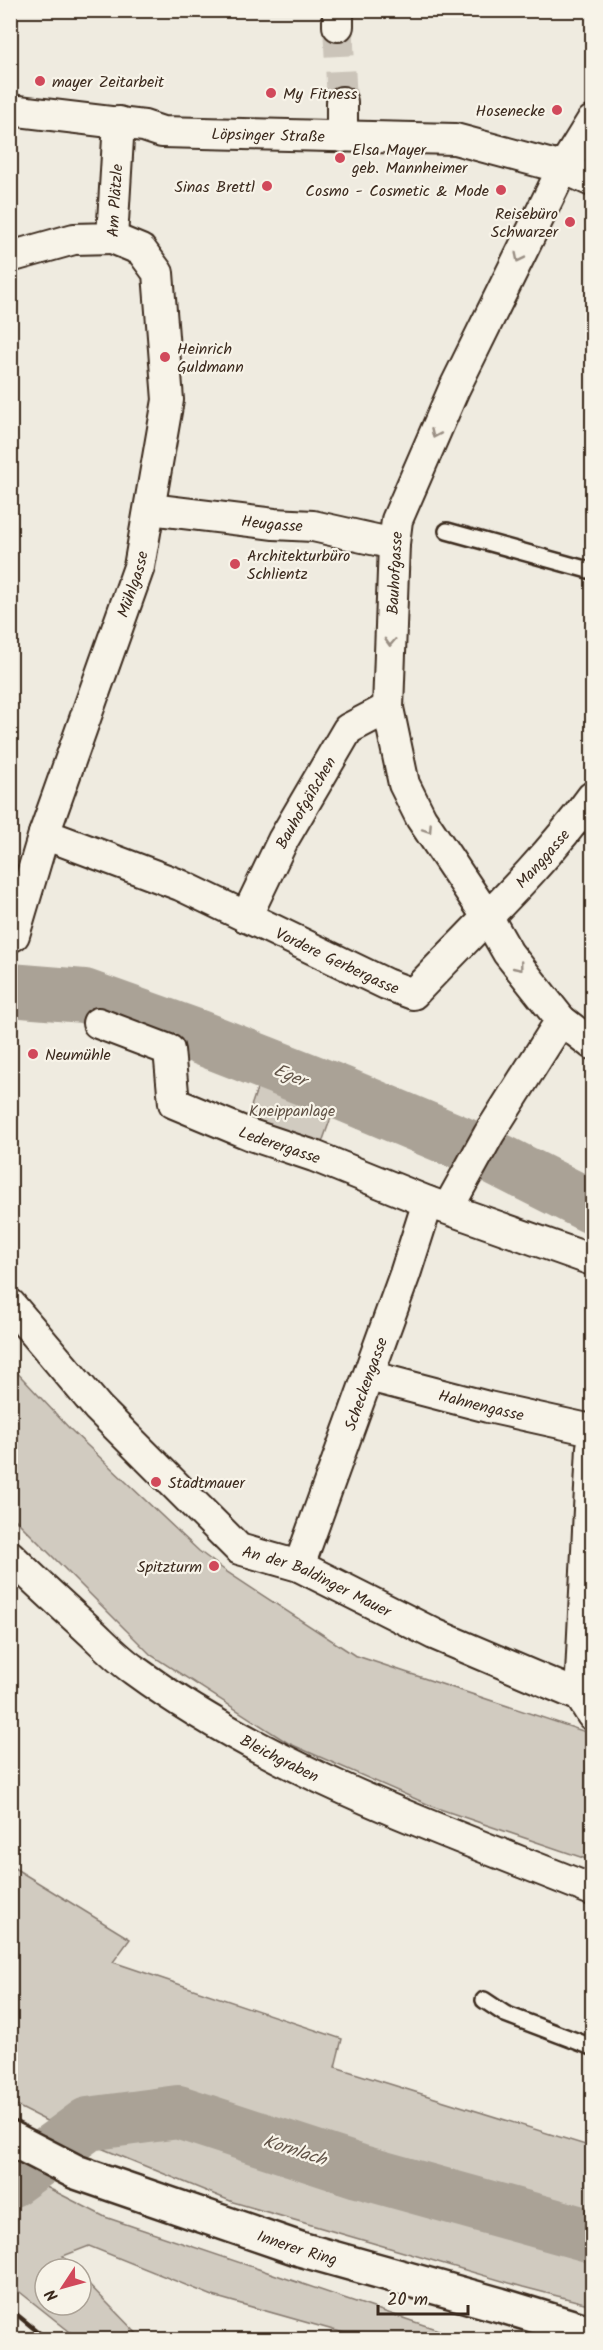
<svg xmlns="http://www.w3.org/2000/svg" width="603" height="2350" font-family="Kalam,sans-serif">
  <style>
    .green { fill: #d1cbc0; stroke: #867a6f; stroke-width: 1.5 }
    .lines { fill: none; stroke-linecap: round; stroke-linejoin: round }
    .stream { stroke: #7e7266; stroke-width: 9 }
    .river { stroke: #aaa296; stroke-width: 54 }
    .street-tunnel { stroke: #cbc4b9; stroke-width: 30; stroke-dasharray: 30 15; stroke-linecap: butt }
    .lane-casing { stroke: #3b2a1e; stroke-width: 20 }
    .street-casing { stroke: #3b2a1e; stroke-width: 34 }
    .secondary-casing { stroke: #3b2a1e; stroke-width: 38 }
    .lane { stroke: #f7f3e8; stroke-width: 15 }
    .street { stroke: #f7f3e8; stroke-width: 30 }
    .secondary { stroke: #f7f3e8; stroke-width: 33 }
    .rail { stroke: #3b2a1e; stroke-width: 4.5 }
    .oneway { stroke: #998e83 }
    .poi-dot { fill: #d1495b; stroke: #f7f3e8; stroke-width: 2 }
    .labels { text-anchor: middle; stroke-width: 4.5; stroke-linejoin: round; paint-order: stroke }
    .poi-label { font-size: 16px; fill: #3b2a1e; stroke: #f7f3e8; text-anchor: start }
    .street-label { font-size: 16px; fill: #3b2a1e; stroke: #f7f3e8 }
    .park-label { font-size: 16px; fill: #605246; stroke: #f7f3e8 }
    .water-label { font-size: 18px; font-style: italic; fill: #625448; stroke: #f7f3e8 }
  </style>
  <rect width="100%" height="100%" fill="#efebe0"/>
  <filter id="ink" filterUnits="userSpaceOnUse"><feTurbulence type="fractalNoise" baseFrequency=".0167" numOctaves="2"/><feDisplacementMap in="SourceGraphic" scale="12" xChannelSelector="R" yChannelSelector="G"/><feConvolveMatrix kernelMatrix="1 2 1 2 8 2 1 2 1" color-interpolation-filters="sRGB"/></filter>
  <g filter="url(#ink)">
    <path class="green" d="M 263,1071 L 338,1098 L 320,1148 L 246,1121 Z
      M 10,1365 L 70,1429 L 199,1551 L 227,1572 L 354,1655 L 592,1734 L 592,1861 L 434,1807 L 288,1743 L 151,1655 L 11,1515 Z
      M 11,1866 L 130,1939 L 113,1962 L 342,2039 L 335,2067 L 592,2147 L 592,2305 L 523,2287 L 233,2202 L 96,2146 L 11,2103 Z
      M 11,2169 L 105,2217 L 465,2339 L 365,2339 L 213,2296 L 89,2246 L 63,2256 L 75,2269 L 45,2269 L 45,2305 L 81,2305 L 81,2276 L 142,2339 L 79,2339 L 11,2285 Z"/>
    <g class="lines">
      <path class="stream" d="M 265,1063 L 273,1083 L 322,1101 L 341,1093"/>
      <path class="river" d="M 10,990 L 84,996 L 196,1036 L 341,1093 L 489,1155 L 592,1207
        M 10,2181 L 88,2124 L 178,2112 L 358,2171 L 592,2236"/>
      <path class="street-tunnel" d="M 338,26 L 342,102"/>
      <defs>
        <path id="lane" d="M 447,531 L 592,571
          M 484,2000 L 505,2014 L 592,2047"/>
        <g id="street">
          <path d="M 338,10 L 338,26"/>
          <path d="M 342,102 L 342,137"/>
          <path id="s1" d="M 10,110 L 144,126 L 162,132 L 455,139 L 563,168 L 592,181"/>
          <path d="M 592,121 L 563,168 L 454,389 L 397,520 L 394,544 L 388,708 L 404,784 L 421,818 L 488,918 L 508,953 L 561,1020 L 592,1044"/>
          <path id="s2" d="M 10,257 L 74,239 L 112,238 L 119,122"/>
          <path id="s3" d="M 150,509 L 274,524 L 313,526 L 394,544"/>
          <path id="s4" d="M 44,834 L 180,885 L 386,984 L 413,994 C 474,929 540,869 592,797"/>
          <path id="s5" d="M 246,917 L 283,840 L 348,729 L 388,708"/>
          <path id="s6" d="M 10,937 L 14,935 L 44,834 L 139,567 L 168,400 L 158,273 L 141,250 L 112,238"/>
          <path id="s7" d="M 98,1023 L 169,1050 L 174,1103 L 251,1135 L 314,1156 L 428,1202 L 592,1260"/>
          <path d="M 448,1208 L 489,1134 L 561,1020"/>
          <path id="s8" d="M 10,1304 L 98,1408 L 239,1549 L 299,1566 L 434,1634 L 580,1696 L 592,1715"/>
          <path id="s9" d="M 369,1376 L 488,1407 L 592,1430"/>
          <path id="s10" d="M 10,1556 C 36,1582 63,1606 90,1631 C 104,1644 118,1659 134,1670 C 272,1771 435,1827 592,1890"/>
          <path id="s11" d="M 299,1566 L 405,1274 L 428,1202"/>
          <path d="M 580,1696 L 592,1447"/>
        </g>
        <g id="secondary">
          <path id="s12" d="M 10,2138 L 76,2172 L 300,2249 L 500,2305 L 592,2333"/>
        </g>
      </defs>
      <use href="#lane" class="lane-casing"/>
      <use href="#street" class="street-casing"/>
      <use href="#secondary" class="secondary-casing"/>
      <use href="#lane" class="lane"/>
      <use href="#street" class="street"/>
      <use href="#secondary" class="secondary"/>
      <path class="rail" d="M 10,2309 L 48,2340"/>
    </g>
    <defs><path id="oneway-chevron" d="M-2-3.5L2.5 0L-2 3.5" fill="none" stroke-width="1.6" stroke-linecap="round" stroke-linejoin="round" transform="scale(1.5)"/></defs>
    <g class="oneway">
      <use href="#oneway-chevron" transform="translate(519 258) rotate(116)"/>
      <use href="#oneway-chevron" transform="translate(435 434) rotate(114)"/>
      <use href="#oneway-chevron" transform="translate(390 642) rotate(92)"/>
      <use href="#oneway-chevron" transform="translate(428 829) rotate(56)"/>
      <use href="#oneway-chevron" transform="translate(519 967) rotate(51)"/>
    </g>
  </g>
  <g class="poi-dot">
    <circle cx="40" cy="81" r="6"/>
    <circle cx="271" cy="93" r="6"/>
    <circle cx="557" cy="110" r="6"/>
    <circle cx="340" cy="158" r="6"/>
    <circle cx="267" cy="186" r="6"/>
    <circle cx="501" cy="190" r="6"/>
    <circle cx="570" cy="222" r="6"/>
    <circle cx="165" cy="357" r="6"/>
    <circle cx="235" cy="564" r="6"/>
    <circle cx="33" cy="1054" r="6"/>
    <circle cx="156" cy="1482" r="6"/>
    <circle cx="214" cy="1566" r="6"/>
  </g>
  <g class="labels">
    <g class="poi-label">
      <text x="52" y="87">mayer Zeitarbeit</text>
      <text x="283" y="99">My Fitness</text>
      <text x="545" y="116" text-anchor="end">Hosenecke</text>
      <text x="352" y="155">Elsa Mayer<tspan x="352" dy="18">geb. Mannheimer</tspan></text>
      <text x="255" y="192" text-anchor="end">Sinas Brettl</text>
      <text x="489" y="196" text-anchor="end">Cosmo - Cosmetic &amp; Mode</text>
      <text x="558" y="219" text-anchor="end">Reisebüro<tspan x="558" dy="18">Schwarzer</tspan></text>
      <text x="177" y="354">Heinrich<tspan x="177" dy="18">Guldmann</tspan></text>
      <text x="247" y="561">Architekturbüro<tspan x="247" dy="18">Schlientz</tspan></text>
      <text x="45" y="1060">Neumühle</text>
      <text x="168" y="1488">Stadtmauer</text>
      <text x="202" y="1572" text-anchor="end">Spitzturm</text>
    </g>
    <g class="street-label">
      <text dy="6" stroke="none"><textPath href="#s1" startOffset="260">Löpsinger Straße</textPath></text>
      <text dy="6" stroke="none"><textPath href="#s2" startOffset="142">Am Plätzle</textPath></text>
      <text dy="6" stroke="none"><textPath href="#s3" startOffset="123">Heugasse</textPath></text>
      <text transform="translate(394 573) rotate(-87)" y="6">Bauhofgasse</text>
      <text dy="6" stroke="none"><textPath href="#s6" startOffset="375">Mühlgasse</textPath></text>
      <text dy="6" stroke="none"><textPath href="#s5" startOffset="129">Bauhofgäßchen</textPath></text>
      <text dy="6" stroke="none"><textPath href="#s4" startOffset="590">Manggasse</textPath></text>
      <text dy="6" stroke="none"><textPath href="#s4" startOffset="320">Vordere Gerbergasse</textPath></text>
      <text dy="6" stroke="none"><textPath href="#s7" startOffset="243">Lederergasse</textPath></text>
      <text dy="6" stroke="none"><textPath href="#s11" startOffset="194">Scheckengasse</textPath></text>
      <text dy="6" stroke="none"><textPath href="#s9" startOffset="116">Hahnengasse</textPath></text>
      <text dy="6" stroke="none"><textPath href="#s8" startOffset="420">An der Baldinger Mauer</textPath></text>
      <text dy="6" stroke="none"><textPath href="#s10" startOffset="339">Bleichgraben</textPath></text>
      <text dy="6" stroke="none"><textPath href="#s12" startOffset="308">Innerer Ring</textPath></text>
    </g>
    <g class="park-label">
      <text x="292" y="1116">Kneippanlage</text>
    </g>
    <g class="water-label">
      <text transform="translate(290 1075) rotate(22)" y="6">Eger</text>
      <text transform="translate(295 2150) rotate(18)" y="6">Kornlach</text>
    </g>
  </g>
  <rect width="603" height="2350" fill="none" stroke="#f7f3e8" stroke-width="36"/>
  <rect x="18" y="18" width="567" height="2314" fill="none" stroke="#3b2a1e" stroke-width="2" filter="url(#ink)"/>
  <g transform="translate(63 2287) rotate(234)"><circle r="28" fill="#f7f3e8" stroke="#aca397" stroke-width="1.5"/>
  <path d="M0-4.5L10 22L0 15L-10 22Z" fill="#d1495b"/>
  <text y="-9" font-size="16" font-weight="bold" text-anchor="middle" fill="#3b2a1e">N</text>
  </g>
  <path d="M378 2305v9h90v-9" fill="none" stroke="#3b2a1e" stroke-width="3"/>
  <text x="387" y="2305" font-size="18" fill="#3b2a1e" stroke="#f7f3e8" stroke-width="4.5" paint-order="stroke">20 m</text>
</svg>
